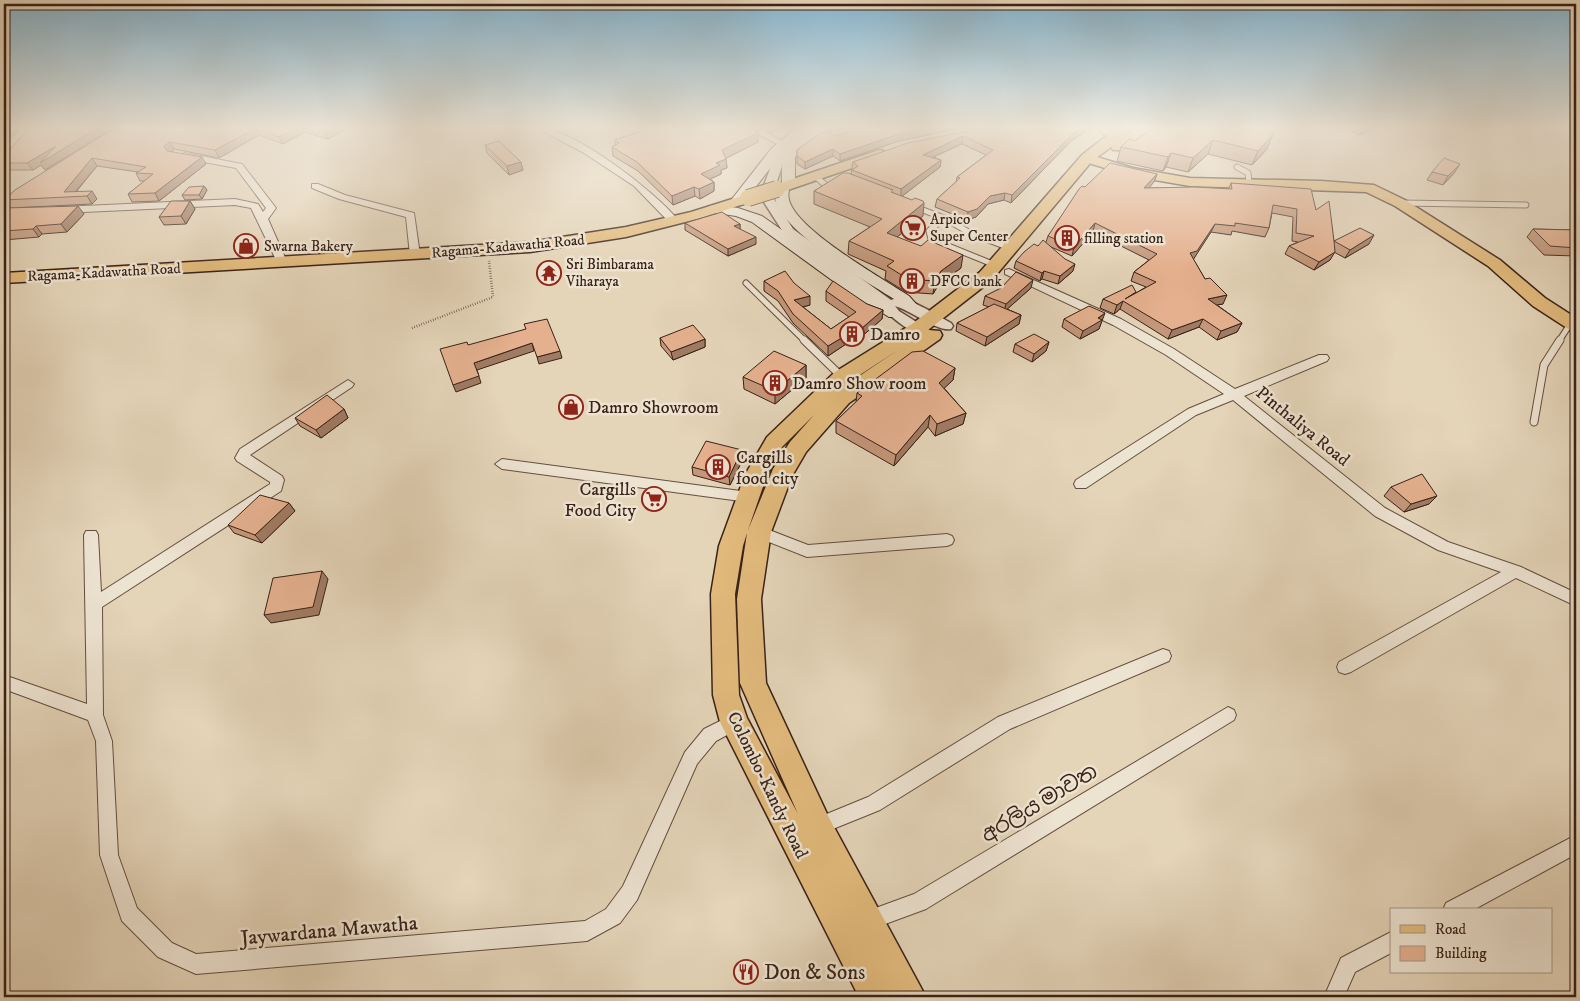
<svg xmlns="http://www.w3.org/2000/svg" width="1580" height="1001" font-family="'IM FELL DW Pica','Noto Sans Sinhala',serif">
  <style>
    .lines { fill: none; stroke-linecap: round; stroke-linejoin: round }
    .service-far1-casing { stroke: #644e40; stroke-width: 7 }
    .service-casing { stroke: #644e40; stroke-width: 9 }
    .minor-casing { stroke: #644e40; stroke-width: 2 }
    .tertiary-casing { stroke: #644e40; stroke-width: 3 }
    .secondary-casing { stroke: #392218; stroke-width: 2 }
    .primary-casing { stroke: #392218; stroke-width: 3 }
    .trunk-casing { stroke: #392218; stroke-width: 3 }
    .path { stroke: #392218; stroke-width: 2.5; stroke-dasharray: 0.5 2; stroke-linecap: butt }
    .service-far1 { stroke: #ede3d1; stroke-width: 5 }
    .service { stroke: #ede3d1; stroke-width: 7 }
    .minor { fill: #ede3d1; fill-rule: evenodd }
    .tertiary { fill: #ede3d1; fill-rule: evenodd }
    .secondary { fill: #ede3d1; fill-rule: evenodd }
    .primary { fill: #e2ba7c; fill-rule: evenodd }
    .trunk { fill: #e2ba7c; fill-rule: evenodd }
    .primary-bridge-casing { stroke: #392218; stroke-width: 18; stroke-linecap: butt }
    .primary-bridge { stroke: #e2ba7c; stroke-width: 16 }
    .wall { fill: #c4977a; stroke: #392218 }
    .shaded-wall { fill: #a07b63; stroke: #392218 }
    .building { fill: #e4b08e; stroke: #392218 }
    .labels { text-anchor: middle; stroke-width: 5; stroke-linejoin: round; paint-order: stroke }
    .far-poi-label { font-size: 15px; fill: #392218; stroke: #ede3d1; text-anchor: start }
    .far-street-label { font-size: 15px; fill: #392218; stroke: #ede3d1 }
    .poi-label { font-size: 18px; fill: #392218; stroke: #ede3d1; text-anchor: start }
    .street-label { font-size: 18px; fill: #392218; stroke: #ede3d1 }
    .near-street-label { font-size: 21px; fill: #392218; stroke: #ede3d1 }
    .near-poi-label { font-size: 21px; fill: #392218; stroke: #ede3d1; text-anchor: start }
  </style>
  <rect width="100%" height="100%" fill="#e4d4b8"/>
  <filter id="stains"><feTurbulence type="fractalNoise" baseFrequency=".004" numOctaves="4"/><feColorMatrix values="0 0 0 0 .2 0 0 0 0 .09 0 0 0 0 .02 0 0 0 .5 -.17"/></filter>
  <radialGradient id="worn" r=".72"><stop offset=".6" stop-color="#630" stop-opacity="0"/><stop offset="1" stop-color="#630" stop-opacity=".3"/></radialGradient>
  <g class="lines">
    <defs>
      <path id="service-far1" d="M 1237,167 L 1248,173 L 1249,183
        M 815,176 L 829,188
        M 1402,203 L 1526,205
        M 915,207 L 944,218 L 972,234 L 1010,248
        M 944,218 L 929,231 L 931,239 L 995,265
        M 746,283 L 805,341
        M 1559,341 L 1576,315"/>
      <path id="service" d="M 804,340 L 842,377
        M 1534,422 L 1544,365 L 1560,340"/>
      <path id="minor" d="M 535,127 C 572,127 655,191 679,221 L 670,223 L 634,186 L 584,153 Z
        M 745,127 L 756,127 L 786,143 L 779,145 Z
        M 1384,127 L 1396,127 L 1397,129 L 1393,132 Z
        M 185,153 L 242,164 L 276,208 L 268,219 L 287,262 L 286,264 L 278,264 L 277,262 L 251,208 L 235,205 L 62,213 L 57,210 L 62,207 L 235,199 L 258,204 L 263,212 L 266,208 L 236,168 L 182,158 L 182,154 Z
        M 312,184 L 318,184 L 345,195 L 414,213 L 420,255 L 415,258 L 410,255 L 406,217 L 339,199 L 312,188 Z
        M 1009,269 L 1121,319 L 1174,349 L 1235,389 L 1319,355 L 1327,355 L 1329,358 L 1327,361 L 1244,396 L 1385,508 L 1448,542 L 1521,567 L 1576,593 L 1576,606 L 1516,578 L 1351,672 L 1345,674 L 1339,672 L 1337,667 L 1339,662 L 1501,572 L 1438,550 L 1375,516 L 1233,400 L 1196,415 L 1086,488 L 1076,488 L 1074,484 L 1076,480 L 1188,409 L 1224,394 L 1166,355 L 1113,325 L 1005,274 L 1005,270 Z
        M 348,380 L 354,384 L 352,387 L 250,455 L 282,476 L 284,480 L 281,491 L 102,607 L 103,715 L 112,741 L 118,855 L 137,908 L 172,943 L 196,954 L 585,921 L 606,909 L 623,886 L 685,752 L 704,729 L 734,714 L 740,716 L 742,722 L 740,728 L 716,741 L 697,764 L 637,900 L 620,923 L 587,941 L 196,974 L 158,957 L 122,921 L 100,855 L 96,741 L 88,720 L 4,689 L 4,675 L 87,704 L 84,535 L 86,531 L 96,531 L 98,535 L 101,592 L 270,484 L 270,482 L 237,461 L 235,458 L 240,449 Z
        M 502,459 L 748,492 L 753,493 L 755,497 L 753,501 L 748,502 L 502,469 L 495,464 Z
        M 759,526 L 808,545 L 947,534 L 952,536 L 954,540 L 952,544 L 947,546 L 807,557 L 754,536 L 752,532 L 754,528 Z
        M 1163,649 L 1169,651 L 1171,656 L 1169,661 L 1010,729 L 880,810 L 818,835 L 812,832 L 809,826 L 812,820 L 868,797 L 998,717 Z
        M 1228,707 L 1234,710 L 1236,715 L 1234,720 L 926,909 L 869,930 L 862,927 L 859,920 L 862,913 L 914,894 Z
        M 1576,835 L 1576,854 L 1473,910 L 1443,910 L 1446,903 Z
        M 1391,932 L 1391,953 L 1355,972 L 1344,997 L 1324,997 L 1341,958 Z"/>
      <path id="tertiary" d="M 811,127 L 823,127 L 786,154 L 772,196 L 793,229 L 891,300 C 904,293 938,316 951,323 L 953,326 L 951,329 C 938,332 910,310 895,306 L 899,311 L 937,335 L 935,338 C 920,342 889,316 880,305 L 785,235 L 760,196 L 777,150 Z"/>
      <path id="secondary" d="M 797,127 L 811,127 L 788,145 L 742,205 L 732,205 L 730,202 L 732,199 L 771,149 Z
        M 821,127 L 836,127 L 808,144 L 795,157 L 795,185 L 789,189 C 788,196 788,200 792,207 C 808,236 880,277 909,296 L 918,306 L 915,309 L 905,309 L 899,302 C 871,285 780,231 775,198 C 774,195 776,190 777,187 L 782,183 C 780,148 790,142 821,127 Z
        M 715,205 L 738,208 L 762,216 L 902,314 L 899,317 L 889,317 L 851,294 L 752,222 L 736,216 L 710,212 L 708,209 L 710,206 Z"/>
      <path id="primary" d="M 1097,127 L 1112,127 L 1121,136 L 1119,139 L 1109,139 Z
        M 879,150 L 884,151 L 886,154 L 884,157 L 782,192 L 777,193 L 770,189 L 772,186 Z
        M 1087,154 L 1133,168 L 1190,178 L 1321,181 L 1374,185 L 1405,200 L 1500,260 L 1545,298 L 1576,318 L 1576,332 L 1570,330 L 1533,306 L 1488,266 L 1395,206 L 1366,192 L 1190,186 L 1131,176 L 1082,161 L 1080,158 Z
        M 748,194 L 755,198 L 753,201 L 701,218 L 626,237 L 530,252 L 4,283 L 4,273 L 530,242 L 626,227 L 691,212 Z"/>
      <path id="trunk" d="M 1118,127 L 1134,127 L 1123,137 L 1138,127 L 1155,127 L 1123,150 L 1113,150 L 1111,147 L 1092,161 L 992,280 L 928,330 L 940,331 L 942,335 L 940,339 L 849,403 L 806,452 L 792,476 L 771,532 L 761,599 L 766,683 L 828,816 L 926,997 L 859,997 L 720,722 L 713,695 L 711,594 L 719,546 L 745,475 L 767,437 L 835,372 L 912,324 L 980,272 L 1082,155 ZM 898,350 L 843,387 L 849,382 ZM 814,415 L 790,442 L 773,469 L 748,530 L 767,475 L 782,447 ZM 747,533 L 737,599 L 740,683 L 798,814 L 747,718 L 739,695 L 735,594 L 743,546 Z"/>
    </defs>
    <use href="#service-far1" class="service-far1-casing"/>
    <use href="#service" class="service-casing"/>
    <use href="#minor" class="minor-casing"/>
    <use href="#tertiary" class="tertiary-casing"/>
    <use href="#secondary" class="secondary-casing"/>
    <use href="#primary" class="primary-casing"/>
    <use href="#trunk" class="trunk-casing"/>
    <path class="path" d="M 412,328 L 493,297 L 489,261"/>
    <use href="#service-far1" class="service-far1"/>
    <use href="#service" class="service"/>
    <use href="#minor" class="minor"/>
    <use href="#tertiary" class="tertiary"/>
    <use href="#secondary" class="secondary"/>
    <use href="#primary" class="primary"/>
    <use href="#trunk" class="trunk"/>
    <defs>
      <path id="primary-bridge" d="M 748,198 L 777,189"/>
    </defs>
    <use href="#primary-bridge" class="primary-bridge-casing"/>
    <use href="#primary-bridge" class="primary-bridge"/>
  </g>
  <path class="wall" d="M 29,127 L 45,170 L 41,165 L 33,170 L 5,170 L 4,169 L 4,157 Z
    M 116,127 L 348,127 L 348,128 L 328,139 L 305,132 L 283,144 L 259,135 L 219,158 L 174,149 L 171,151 L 206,164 L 159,201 L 132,202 L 128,194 L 145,181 L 140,181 L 136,173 L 138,172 L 97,166 L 76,192 L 97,199 L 92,204 L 10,208 L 4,200 Z
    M 760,127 L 789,127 L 771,133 Z
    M 860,127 L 966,127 L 899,141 L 840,161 L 833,156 L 805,169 L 797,164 L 797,150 L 835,136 L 861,128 Z
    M 989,127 L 1085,132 L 1071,141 L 1011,203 L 1004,200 L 988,204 L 976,217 L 967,220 L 935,207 L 937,199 L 956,182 L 957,177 L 986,155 L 962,144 L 933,157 L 941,160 L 940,167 L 902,196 L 923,216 L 897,237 L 961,268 L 939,284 L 933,294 L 906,292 L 885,279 L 886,271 L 848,254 L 849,241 L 870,227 L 814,204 L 814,191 L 851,174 L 853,162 Z
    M 1154,127 L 1269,127 L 1268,130 L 1267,149 L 1252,165 L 1208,154 L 1188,172 L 1166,167 L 1163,171 L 1117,161 L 1121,147 L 1135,141 Z
    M 1345,127 L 1378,127 L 1359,135 Z
    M 643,128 L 759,136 L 758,137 L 758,142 L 726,158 L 727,168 L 721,170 L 721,174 L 710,179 L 714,182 L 714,191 L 700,199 L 695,196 L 673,205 L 638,171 L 613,156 L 612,147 L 615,145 L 615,140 L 643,130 Z
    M 485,145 L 523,170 L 509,175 L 487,153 Z
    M 1432,172 L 1455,172 L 1443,185 L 1427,180 Z
    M 1157,174 L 1154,182 L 1148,188 L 1229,188 L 1231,183 L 1316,210 L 1334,241 L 1369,244 L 1345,258 L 1334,252 L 1330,260 L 1314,270 L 1285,254 L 1289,246 L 1298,242 L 1292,241 L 1293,217 L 1272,213 L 1269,228 L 1265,237 L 1232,231 L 1231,235 L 1211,232 L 1193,259 L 1205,279 L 1223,304 L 1217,305 L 1242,323 L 1237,332 L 1217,340 L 1199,327 L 1168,339 L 1120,309 L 1114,314 L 1100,308 L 1103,299 L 1136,293 L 1146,287 L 1131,281 L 1134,272 L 1149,260 L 1093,232 L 1072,256 L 1051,247 L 1073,271 L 1058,284 L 1042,279 L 1040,281 L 1014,268 L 1016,261 L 1038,246 L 1046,242 L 1048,236 L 1085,187 Z
    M 204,186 L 207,190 L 202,199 L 185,200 L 182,195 Z
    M 190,201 L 195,209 L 186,224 L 164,225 L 159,217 Z
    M 4,208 L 84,214 L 67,232 L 42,234 L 39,237 L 4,240 Z
    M 685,223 L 740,224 L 740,230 L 756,244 L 728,256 L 685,230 Z
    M 1533,229 L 1576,230 L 1576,256 L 1544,255 L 1527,237 Z
    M 764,281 L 810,305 L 803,307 L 831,329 L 849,317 L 826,301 L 826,291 L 867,304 L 883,310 L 882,319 L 853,344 L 849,342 L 828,356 L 793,323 L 778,301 L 764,291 Z
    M 1031,288 L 1007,309 L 1021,315 L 1019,324 L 985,346 L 956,331 L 957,323 L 989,307 L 983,305 L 985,296 Z
    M 1064,319 L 1102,322 L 1101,323 L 1099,329 L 1080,339 L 1062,327 Z
    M 660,338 L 705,339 L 705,347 L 673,360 L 661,346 Z
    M 1049,342 L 1046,351 L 1032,362 L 1013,352 L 1015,344 Z
    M 806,365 L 806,378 L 775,404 L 744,389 L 743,377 Z
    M 955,368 L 953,380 L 944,388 L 966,413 L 963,424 L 935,436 L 928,427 L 894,466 L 836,433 L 836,421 L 856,402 L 857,393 Z
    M 344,409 L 348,418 L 321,438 L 300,426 L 295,418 Z
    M 743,459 L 730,485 L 693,475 L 692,467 Z
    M 1391,487 L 1437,496 L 1429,504 L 1404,512 L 1384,496 Z
    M 289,503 L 295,511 L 262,543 L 234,533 L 228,525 Z"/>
  <path class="shaded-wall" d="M 11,127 L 24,127 L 4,143 L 4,133 Z
    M 99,127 L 115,127 L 45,170 L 41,165 L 33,170 L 27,163 L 56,146 Z
    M 298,127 L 303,127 L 305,132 L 283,144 L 279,137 Z
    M 333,127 L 348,127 L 348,128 L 328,139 L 325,132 Z
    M 759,127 L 758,142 L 723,160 L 722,150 L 753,129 Z
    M 771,127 L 789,127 L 771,133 Z
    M 931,127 L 966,127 L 899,141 L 840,161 L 840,154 L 899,134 Z
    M 1084,127 L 1086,127 L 1085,132 L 1071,141 L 1011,203 L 1012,195 L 1073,134 Z
    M 1364,127 L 1378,127 L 1359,135 L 1363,128 Z
    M 256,128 L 259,135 L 219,158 L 215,150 Z
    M 1273,135 L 1267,149 L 1252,165 L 1258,151 Z
    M 963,136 L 962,144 L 922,162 L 923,155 Z
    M 1213,140 L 1208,154 L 1188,172 L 1193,158 Z
    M 170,142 L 174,149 L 168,154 L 164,146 Z
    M 833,149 L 833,156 L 805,169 L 805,162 Z
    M 1171,153 L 1166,167 L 1163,171 L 1168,157 Z
    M 202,157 L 206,164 L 159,201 L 155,193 Z
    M 92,158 L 97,166 L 71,197 L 64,192 Z
    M 726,159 L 727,168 L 721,170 L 721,174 L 702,183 L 701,174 L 716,163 Z
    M 941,160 L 940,167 L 901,197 L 901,189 Z
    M 521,162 L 523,170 L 509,175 L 507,166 Z
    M 1460,164 L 1455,172 L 1443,185 L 1448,176 Z
    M 1157,174 L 1154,182 L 1141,197 L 1144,188 Z
    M 714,182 L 714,191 L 700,199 L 699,189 Z
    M 204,186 L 207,190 L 202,199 L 199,195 Z
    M 694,187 L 695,196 L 673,205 L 672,196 Z
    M 92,191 L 97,199 L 92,204 L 87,196 Z
    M 1005,193 L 1004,200 L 988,204 L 976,217 L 967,220 L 968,212 L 990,196 Z
    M 190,201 L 195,209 L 186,224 L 181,216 Z
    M 924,203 L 923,216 L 886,246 L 887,233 Z
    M 78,206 L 84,214 L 67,232 L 61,224 Z
    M 1095,223 L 1093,232 L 1072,256 L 1074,247 Z
    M 740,224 L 740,231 L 734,226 Z
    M 1215,224 L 1211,232 L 1193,260 L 1190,253 Z
    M 36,226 L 42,234 L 39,237 L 33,229 Z
    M 1374,235 L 1369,244 L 1345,258 L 1350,250 Z
    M 756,237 L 756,244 L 728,256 L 728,249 Z
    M 1335,252 L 1330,260 L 1314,270 L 1319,262 Z
    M 963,255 L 961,268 L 939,284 L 933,294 L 935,281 L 941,271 Z
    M 1075,264 L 1073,271 L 1058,284 L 1060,276 Z
    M 1044,271 L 1042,279 L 1040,281 L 1042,273 Z
    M 1033,280 L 1031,288 L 1004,312 L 1006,304 Z
    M 1227,295 L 1223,304 L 1204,307 L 1208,299 Z
    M 810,296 L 810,305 L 794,309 L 794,300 Z
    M 1123,301 L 1120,309 L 1114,314 L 1117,305 Z
    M 883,310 L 882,319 L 853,344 L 854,335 Z
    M 1105,313 L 1099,329 L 1080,339 L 1083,331 Z
    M 1021,315 L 1019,324 L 985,346 L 987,337 Z
    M 1203,319 L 1199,327 L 1168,339 L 1172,330 Z
    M 1242,323 L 1237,332 L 1217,340 L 1221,331 Z
    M 850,333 L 849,342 L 828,356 L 828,346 Z
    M 705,339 L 705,347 L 673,360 L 671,352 Z
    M 1049,342 L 1046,351 L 1032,362 L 1034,354 Z
    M 532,343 L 534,351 L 477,370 L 481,383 L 456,392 L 453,385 L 474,363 Z
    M 560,351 L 562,358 L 539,364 L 537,357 Z
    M 806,365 L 806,378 L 775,404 L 775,391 Z
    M 955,368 L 953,380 L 937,395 L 939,383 Z
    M 344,409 L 348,418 L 321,438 L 316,430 Z
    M 966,413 L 963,424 L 935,436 L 937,424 Z
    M 930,415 L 928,427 L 894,466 L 896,455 Z
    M 742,450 L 743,459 L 730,485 L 729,477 Z
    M 1437,496 L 1429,504 L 1404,512 L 1411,504 Z
    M 289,503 L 295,511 L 262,543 L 255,535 Z
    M 322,571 L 328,579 L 319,615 L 271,623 L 264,615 Z"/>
  <path class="building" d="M 4,127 L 11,127 L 4,133 Z
    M 29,127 L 99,127 L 40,163 L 56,146 L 27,163 L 4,163 L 4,157 Z
    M 116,127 L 298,127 L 279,137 L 256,128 L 215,150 L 170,142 L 164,146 L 167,151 L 202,157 L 155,193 L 128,194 L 153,174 L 136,173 L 146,167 L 92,158 L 64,192 L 92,191 L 87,196 L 4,200 L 15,190 Z
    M 310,127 L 333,127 L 325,132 Z
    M 646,127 L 759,127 L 753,129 L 758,133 L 722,150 L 726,159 L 716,163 L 720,165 L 701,174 L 714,182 L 699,189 L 694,187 L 672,196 L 637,162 L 612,147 L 619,143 L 615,140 L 644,130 L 643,128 Z
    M 865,127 L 931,127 L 899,134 L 840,154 L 833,149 L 805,162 L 797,156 L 797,150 L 817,135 L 828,131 L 835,136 Z
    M 989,127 L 1084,127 L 1073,134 L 1012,195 L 1005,193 L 990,196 L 977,209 L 968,212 L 937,199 L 960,178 L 957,177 L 993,150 L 963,136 L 923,155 L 941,160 L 901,189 L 852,170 L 858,166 L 853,162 L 908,143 Z
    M 1154,127 L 1264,127 L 1273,135 L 1258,151 L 1213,140 L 1193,158 L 1171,153 L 1168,157 L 1121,147 L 1129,139 L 1135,141 Z
    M 499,141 L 521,162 L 507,166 L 485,145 Z
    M 1444,158 L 1460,164 L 1448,176 L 1432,172 Z
    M 1110,163 L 1157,174 L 1144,188 L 1194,187 L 1232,189 L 1231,183 L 1311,189 L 1316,210 L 1329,201 L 1334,241 L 1360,228 L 1374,235 L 1350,250 L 1334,241 L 1335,252 L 1319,262 L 1289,246 L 1314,236 L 1296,233 L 1297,209 L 1273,205 L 1269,228 L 1235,223 L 1235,226 L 1215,224 L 1197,251 L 1190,253 L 1205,279 L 1210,278 L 1227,295 L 1208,299 L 1242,323 L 1221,331 L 1203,319 L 1172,330 L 1123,301 L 1117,305 L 1103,299 L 1132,285 L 1136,292 L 1125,299 L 1156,282 L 1134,272 L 1157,254 L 1095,223 L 1074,247 L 1048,236 L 1079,189 L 1082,186 L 1085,187 Z
    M 843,173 L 848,173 L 893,190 L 891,192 L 912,200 L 915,198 L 923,201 L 924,203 L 887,233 L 921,246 L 928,240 L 963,255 L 941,271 L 935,281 L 908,279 L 887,266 L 894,261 L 849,241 L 882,219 L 814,191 Z
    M 204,186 L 199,195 L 182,195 L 189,187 Z
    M 171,201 L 190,201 L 181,216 L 159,217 Z
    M 78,206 L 61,224 L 36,226 L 33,229 L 4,231 L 4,208 Z
    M 722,212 L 740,224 L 734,226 L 756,237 L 728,249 L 685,223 Z
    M 1533,229 L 1576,230 L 1576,248 L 1550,246 Z
    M 1043,240 L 1065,259 L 1075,264 L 1060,276 L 1044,271 L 1042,273 L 1016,261 L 1024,252 L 1034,244 L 1038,246 Z
    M 785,271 L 794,283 L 810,296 L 794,300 L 831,329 L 856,312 L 826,291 L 833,281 L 867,304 L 883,310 L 854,335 L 850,333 L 828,346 L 793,314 L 778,291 L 764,281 Z
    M 1016,272 L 1033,280 L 1006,304 L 985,296 L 1001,288 Z
    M 994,304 L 1021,315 L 987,337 L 957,323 Z
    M 1089,306 L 1105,313 L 1098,318 L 1102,320 L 1083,331 L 1064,319 Z
    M 547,319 L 560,351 L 537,357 L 532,343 L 474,363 L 479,376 L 453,385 L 440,349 L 467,342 L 468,345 L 526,329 L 524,324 Z
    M 693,325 L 705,339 L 671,352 L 660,338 Z
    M 1034,334 L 1049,342 L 1034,354 L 1015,344 Z
    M 774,351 L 806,365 L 775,391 L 743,377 Z
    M 923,351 L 955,368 L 939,383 L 966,413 L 937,424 L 930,415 L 896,455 L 836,421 L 862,396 L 857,393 L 912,352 Z
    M 327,395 L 344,409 L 316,430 L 295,418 Z
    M 706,441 L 742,450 L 729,477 L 692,467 Z
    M 1422,474 L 1437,496 L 1411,504 L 1391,487 Z
    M 260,495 L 289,503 L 255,535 L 228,525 Z
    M 322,571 L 313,607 L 264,615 L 273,578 Z"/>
  <linearGradient id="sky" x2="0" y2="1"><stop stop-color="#87b6d0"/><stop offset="0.48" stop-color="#f3ecdf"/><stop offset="1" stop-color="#f3ecdf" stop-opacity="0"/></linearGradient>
  <rect width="1580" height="267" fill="url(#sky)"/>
  <defs>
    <symbol id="supermarket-ring" viewBox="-11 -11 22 22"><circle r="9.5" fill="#ede3d1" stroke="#8f2418" stroke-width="1.5"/><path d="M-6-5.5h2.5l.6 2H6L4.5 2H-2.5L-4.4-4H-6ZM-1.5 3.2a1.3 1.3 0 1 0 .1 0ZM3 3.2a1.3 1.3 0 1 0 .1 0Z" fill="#8f2418"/></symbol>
    <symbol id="building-ring" viewBox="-11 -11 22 22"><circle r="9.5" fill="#ede3d1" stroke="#8f2418" stroke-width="1.5"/><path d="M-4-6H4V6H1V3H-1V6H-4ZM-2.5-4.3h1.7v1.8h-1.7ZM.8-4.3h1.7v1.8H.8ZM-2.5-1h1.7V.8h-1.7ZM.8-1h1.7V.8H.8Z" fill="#8f2418"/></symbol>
    <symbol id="shop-ring" viewBox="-11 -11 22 22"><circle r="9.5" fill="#ede3d1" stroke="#8f2418" stroke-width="1.5"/><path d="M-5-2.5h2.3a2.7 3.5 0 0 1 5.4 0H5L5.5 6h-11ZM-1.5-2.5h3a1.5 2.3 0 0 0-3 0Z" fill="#8f2418"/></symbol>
    <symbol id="temple-ring" viewBox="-11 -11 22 22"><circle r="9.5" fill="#ede3d1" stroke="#8f2418" stroke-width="1.5"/><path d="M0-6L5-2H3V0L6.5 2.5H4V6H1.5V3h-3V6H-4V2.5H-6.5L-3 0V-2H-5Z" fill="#8f2418"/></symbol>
    <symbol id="restaurant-ring" viewBox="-11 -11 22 22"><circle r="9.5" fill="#ede3d1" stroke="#8f2418" stroke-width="1.5"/><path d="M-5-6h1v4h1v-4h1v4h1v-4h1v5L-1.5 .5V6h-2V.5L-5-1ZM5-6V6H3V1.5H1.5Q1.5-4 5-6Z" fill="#8f2418"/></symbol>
  </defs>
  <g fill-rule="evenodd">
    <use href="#supermarket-ring" x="899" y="214" width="28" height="28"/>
    <use href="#building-ring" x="1053" y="224" width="28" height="28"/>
    <use href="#shop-ring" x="232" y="232" width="28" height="28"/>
    <use href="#temple-ring" x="535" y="259" width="28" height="28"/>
    <use href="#building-ring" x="898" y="267" width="28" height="28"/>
    <use href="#building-ring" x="838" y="320" width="28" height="28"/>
    <use href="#building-ring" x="761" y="369" width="28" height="28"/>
    <use href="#shop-ring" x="557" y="393" width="28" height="28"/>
    <use href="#building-ring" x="704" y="453" width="28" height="28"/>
    <use href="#supermarket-ring" x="640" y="485" width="28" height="28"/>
    <use href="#restaurant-ring" x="732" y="958" width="28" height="28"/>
  </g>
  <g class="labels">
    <g class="far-poi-label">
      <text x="930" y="224">Arpico<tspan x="930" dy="17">Super Center</tspan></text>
      <text x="1084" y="243">filling station</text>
      <text x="264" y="251">Swarna Bakery</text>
      <text x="566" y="269">Sri Bimbarama<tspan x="566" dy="17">Viharaya</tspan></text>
      <text x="930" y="286">DFCC bank</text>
    </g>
    <g class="far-street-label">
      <text transform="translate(508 246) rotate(-5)" y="5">Ragama-Kadawatha Road</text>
      <text transform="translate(104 272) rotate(-3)" y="5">Ragama-Kadawatha Road</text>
    </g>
    <g class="poi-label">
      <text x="870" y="340">Damro</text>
      <text x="792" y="389">Damro Show room</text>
      <text x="588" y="413">Damro Showroom</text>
      <text x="736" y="463">Cargills<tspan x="736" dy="21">food city</tspan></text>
      <text x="636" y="495" text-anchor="end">Cargills<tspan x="636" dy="21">Food City</tspan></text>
    </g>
    <g class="street-label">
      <text transform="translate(1303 426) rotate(39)" y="6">Pinthaliya Road</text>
      <text transform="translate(768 785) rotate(64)" y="6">Colombo-Kandy Road</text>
    </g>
    <g class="near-street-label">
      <text transform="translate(1039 803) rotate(-31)" y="7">අරලිය මාවත</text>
      <text transform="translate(329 930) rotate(-5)" y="7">Jaywardana Mawatha</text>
    </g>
    <g class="near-poi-label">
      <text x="764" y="979">Don &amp; Sons</text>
    </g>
  </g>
  <rect width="1580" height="1001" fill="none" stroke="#e4d4b8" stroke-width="20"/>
  <rect x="5" y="5" width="1570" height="991" fill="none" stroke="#392218" stroke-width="2.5"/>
  <rect x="10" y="10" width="1560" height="981" fill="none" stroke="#392218"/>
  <rect x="1390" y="908" width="162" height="65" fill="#ede3d1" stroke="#a59687"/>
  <rect x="1400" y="925" width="25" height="8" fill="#e2ba7c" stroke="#a59687"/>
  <text x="1435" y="934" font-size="15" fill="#392218">Road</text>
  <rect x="1400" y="946" width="25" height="15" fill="#e4b08e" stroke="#a59687"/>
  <text x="1435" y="958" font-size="15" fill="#392218">Building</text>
  <rect width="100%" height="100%" filter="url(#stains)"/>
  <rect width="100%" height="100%" fill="url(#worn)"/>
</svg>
